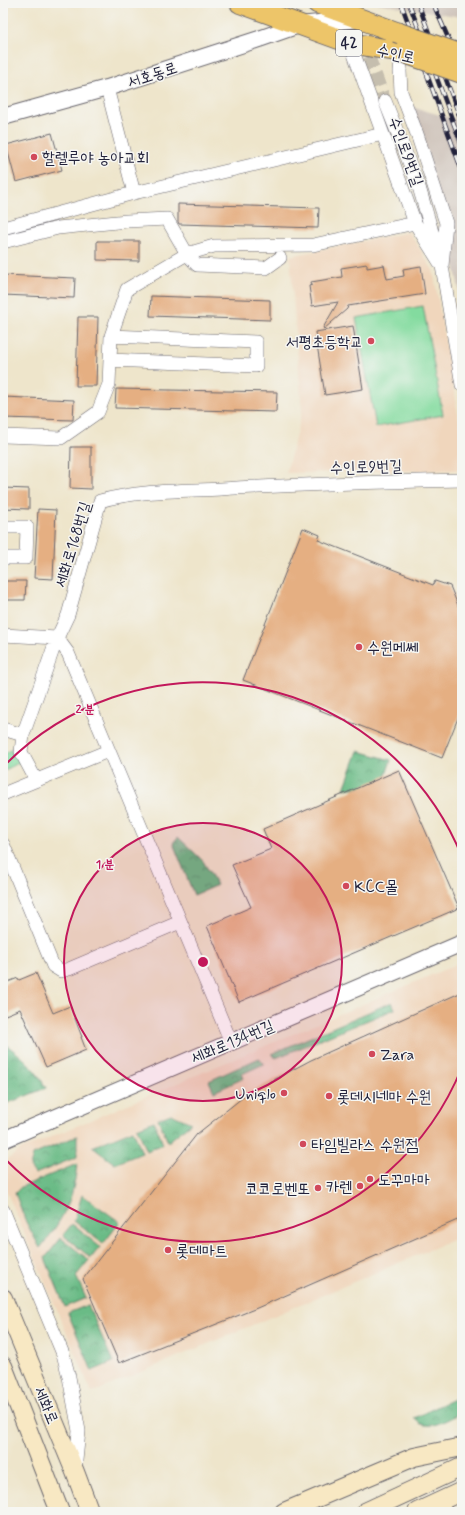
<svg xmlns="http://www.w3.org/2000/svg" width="465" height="1515" font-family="Mynerve,'Poor Story',sans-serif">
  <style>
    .built { fill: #f0d6bc }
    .railway { fill: #cec2b9 }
    .green { fill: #83db9f; stroke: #527e6d }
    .forest { fill: url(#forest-crowns); stroke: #466e60 }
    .park { fill: url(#park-crowns); stroke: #527e6d }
    .building { fill: #e5af82 }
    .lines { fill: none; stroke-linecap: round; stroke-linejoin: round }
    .minor-tunnel { stroke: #c5beae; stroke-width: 13; stroke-dasharray: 13 6; stroke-linecap: butt }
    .minor-casing { stroke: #69666d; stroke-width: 14 }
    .tertiary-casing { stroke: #69666d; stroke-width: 18 }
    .secondary-casing { stroke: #69666d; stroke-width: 20 }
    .primary-casing { stroke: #69666d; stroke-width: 22 }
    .minor { stroke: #fff; stroke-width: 13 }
    .tertiary { stroke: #fff; stroke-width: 16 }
    .secondary { stroke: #f8e8c3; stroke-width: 18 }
    .primary { stroke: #edc569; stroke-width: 20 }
    .rail-casing { stroke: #22223b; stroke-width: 4.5 }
    .rail { stroke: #f6f6f2; stroke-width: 3; stroke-dasharray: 9; stroke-linecap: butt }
    .primary-bridge-casing { stroke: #69666d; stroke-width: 22; stroke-linecap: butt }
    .primary-bridge { stroke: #edc569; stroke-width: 20 }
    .ring { fill: none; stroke: #c2185b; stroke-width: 2 }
    .poi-dot { fill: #d1495b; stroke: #f6f6f2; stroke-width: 1.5 }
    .labels { text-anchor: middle; stroke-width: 3; stroke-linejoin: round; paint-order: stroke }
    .shield { fill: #f6f6f2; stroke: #626272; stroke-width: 1 }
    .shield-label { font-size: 15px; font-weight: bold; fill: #22223b }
    .street-label { font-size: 16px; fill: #22223b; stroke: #f6f6f2 }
    .poi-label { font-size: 16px; fill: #22223b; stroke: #f6f6f2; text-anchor: start }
    .centre { fill: #c2185b; stroke: #f6f6f2; stroke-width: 2 }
    .ring-label { font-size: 12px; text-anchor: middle; font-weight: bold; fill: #c2185b; stroke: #f6f6f2; stroke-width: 3; stroke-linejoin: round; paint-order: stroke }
  </style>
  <defs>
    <pattern id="forest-crowns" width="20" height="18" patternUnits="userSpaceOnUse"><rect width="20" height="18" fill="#6abb86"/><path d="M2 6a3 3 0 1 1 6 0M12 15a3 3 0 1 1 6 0" fill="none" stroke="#57986f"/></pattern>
    <pattern id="park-crowns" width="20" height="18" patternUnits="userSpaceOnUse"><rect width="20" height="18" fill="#83db9f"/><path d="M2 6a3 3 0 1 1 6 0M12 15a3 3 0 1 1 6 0" fill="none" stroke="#71bc8a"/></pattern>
  </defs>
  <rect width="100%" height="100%" fill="#f6f6f2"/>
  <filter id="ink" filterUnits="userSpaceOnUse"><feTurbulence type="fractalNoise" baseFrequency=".025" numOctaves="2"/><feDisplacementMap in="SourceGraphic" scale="8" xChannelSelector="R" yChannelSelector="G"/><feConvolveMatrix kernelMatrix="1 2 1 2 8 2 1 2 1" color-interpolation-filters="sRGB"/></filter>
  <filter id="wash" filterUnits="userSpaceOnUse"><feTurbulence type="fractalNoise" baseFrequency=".012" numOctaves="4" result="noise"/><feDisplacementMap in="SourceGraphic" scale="16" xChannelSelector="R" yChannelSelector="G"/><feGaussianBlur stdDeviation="0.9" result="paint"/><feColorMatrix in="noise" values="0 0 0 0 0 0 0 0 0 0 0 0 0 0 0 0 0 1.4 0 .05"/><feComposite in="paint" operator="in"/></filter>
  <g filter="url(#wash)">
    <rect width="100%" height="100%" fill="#eee5cb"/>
    <path class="built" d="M 409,232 L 433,270 L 462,439 L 462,470 L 286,473 L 302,412 L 290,256 Z
      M 462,962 L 462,1236 L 92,1393 L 6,1190 L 3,1179 L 3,1170 L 7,1160 L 20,1150 Z"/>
    <path class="railway" d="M 376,3 L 462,3 L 462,17 Z
      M 408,106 L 462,121 L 462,304 L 444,214 Z"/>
    <path class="green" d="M 423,306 L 443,415 L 376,427 L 356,318 Z"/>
    <path class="forest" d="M 358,751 L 391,760 L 383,784 L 344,789 Z
      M 178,837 L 203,861 L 217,885 L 194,895 L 173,843 Z
      M 392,1002 L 395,1009 L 276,1058 L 271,1054 Z
      M 3,1043 C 23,1056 34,1067 46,1088 L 3,1105 Z
      M 259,1058 L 264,1064 L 242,1074 L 244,1078 L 214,1092 L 209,1081 Z
      M 171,1114 L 191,1123 L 168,1142 L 158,1119 Z
      M 154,1121 L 163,1144 L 147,1151 L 137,1128 Z
      M 133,1130 L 142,1153 L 115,1164 L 92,1147 Z
      M 77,1136 L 77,1157 L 35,1174 L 30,1167 L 33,1155 Z
      M 77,1164 C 74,1200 62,1221 40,1248 L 26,1222 L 15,1193 L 21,1187 Z
      M 82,1195 L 120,1222 L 103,1244 L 74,1221 Z
      M 72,1224 L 100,1247 L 91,1258 L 63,1235 Z
      M 61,1238 L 89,1260 L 76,1276 L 86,1298 L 65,1307 L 45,1258 Z
      M 88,1305 L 113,1362 L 92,1371 L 68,1313 Z
      M 462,1395 L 462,1412 C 446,1420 427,1434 414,1418 Z"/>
    <path class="park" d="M 14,748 L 22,761 L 3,771 L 3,754 Z"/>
    <g id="blocks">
      <path class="building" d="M 52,133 L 62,170 L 16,182 L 6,145 Z
        M 178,204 L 319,208 L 318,228 L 179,224 L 178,222 Z
        M 97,241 L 139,241 L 139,261 L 97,260 Z
        M 367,264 L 367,268 L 384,265 L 387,279 L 404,276 L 403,269 L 421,266 L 425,294 L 348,306 L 347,309 L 324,329 L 323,328 L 338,302 L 312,306 L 309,286 L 312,285 L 311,282 L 342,277 L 341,268 Z
        M 3,275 L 75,278 L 74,298 L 3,295 Z
        M 151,296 L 270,300 L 270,320 L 150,316 Z
        M 78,317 L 98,317 L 96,386 L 76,386 Z
        M 353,326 L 363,389 L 325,395 L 315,332 Z
        M 116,389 L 277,392 L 276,412 L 115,408 Z
        M 3,397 L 74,400 L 73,420 L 3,418 Z
        M 71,447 L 91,447 L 91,489 L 70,488 Z
        M 3,488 L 29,489 L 29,509 L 3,508 Z
        M 38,509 L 56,510 L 53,579 L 34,578 Z
        M 303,528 L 320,535 L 318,540 L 433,585 L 435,581 L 450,586 L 462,615 L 462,708 L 442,758 L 243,680 Z
        M 3,581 L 26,581 L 25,600 L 3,600 Z
        M 399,770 L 459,908 L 239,1002 L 207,926 L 251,907 L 232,865 L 271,849 L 263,829 Z
        M 36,973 L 53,1013 L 70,1006 L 82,1037 L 81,1037 L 86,1050 L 46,1067 L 20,1009 L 3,1016 L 3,984 L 18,978 L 19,980 Z
        M 462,992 L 462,1218 L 257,1308 L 119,1363 L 83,1279 L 197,1134 L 247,1094 L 311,1060 Z"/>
    </g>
  </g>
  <g filter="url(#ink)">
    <use href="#blocks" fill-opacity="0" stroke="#69666d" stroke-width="1"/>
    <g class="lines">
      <path class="minor-tunnel" d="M 349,3 L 385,101"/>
      <defs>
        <path id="minor" d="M 350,43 L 415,223 L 442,266
          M 402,52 L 400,71 L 401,92 L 417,134 L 446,223 L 442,266 L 462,385
          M 107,88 L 134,193
          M 385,101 L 419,187 L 437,249
          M 3,228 L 134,193 L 383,134
          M 3,242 L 58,228 L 127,221 L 167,219 L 187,254 L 197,265 L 266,268 L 280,258
          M 110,360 L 256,366 L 256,342 L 111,336
          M 3,436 L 61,438 L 98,412 L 109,384 L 111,336 L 127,289 L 187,254 L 214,246 L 313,245 L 415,223
          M 3,527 L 27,527 L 26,558 L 3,558
          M 3,635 L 57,638 L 68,615 L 100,501 C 139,490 182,491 221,489 C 302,484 382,482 462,480
          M 57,638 L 68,653 L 231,1042
          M 3,729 L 23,735
          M 36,780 L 21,752 L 23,735 L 57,638
          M 3,794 L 108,751
          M 3,844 L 53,966 L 61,971 L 69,969 L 180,922
          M 3,1210 L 63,1354 L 69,1377 L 79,1431 L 75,1470"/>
        <path id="tertiary" d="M 3,117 L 107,88 L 259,39 L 299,25 L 360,19
          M 3,1140 L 462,943"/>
        <path id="secondary" d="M 3,1298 L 75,1472 L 90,1512
          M 3,1366 L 60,1512
          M 284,1512 L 414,1457 L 462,1447
          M 365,1512 L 462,1467
          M 417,1512 L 462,1491"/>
        <path id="primary" d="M 240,3 L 350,43 L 402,52
          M 317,3 L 396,32"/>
      </defs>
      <use href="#minor" class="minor-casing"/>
      <use href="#tertiary" class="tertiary-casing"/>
      <use href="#secondary" class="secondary-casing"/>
      <use href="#primary" class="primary-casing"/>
      <use href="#minor" class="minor"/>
      <use href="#tertiary" class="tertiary"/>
      <use href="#secondary" class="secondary"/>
      <use href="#primary" class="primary"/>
      <defs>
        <path id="rail" d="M 401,3 L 462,171
          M 409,3 L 462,146
          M 418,3 L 462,123
          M 433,3 L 462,70"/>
      </defs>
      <use href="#rail" class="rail-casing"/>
      <use href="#rail" class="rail"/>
      <defs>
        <path id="primary-bridge" d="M 396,32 L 462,55
          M 402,52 L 462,73"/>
      </defs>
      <use href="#primary-bridge" class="primary-bridge-casing"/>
      <use href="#primary-bridge" class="primary-bridge"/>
    </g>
  </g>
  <circle cx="203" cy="962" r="139" fill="#c2185b" fill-opacity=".12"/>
  <g class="ring">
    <circle cx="203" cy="962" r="139"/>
    <path d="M462 1067A279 279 0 0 1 4 1158M4 766A279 279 0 0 1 462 857"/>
  </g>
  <g class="poi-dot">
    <circle cx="34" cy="157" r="4"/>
    <circle cx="371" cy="341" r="4"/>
    <circle cx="359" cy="647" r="4"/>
    <circle cx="346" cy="886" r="4"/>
    <circle cx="372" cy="1054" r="4"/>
    <circle cx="284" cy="1093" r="4"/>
    <circle cx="329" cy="1096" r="4"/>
    <circle cx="303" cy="1144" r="4"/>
    <circle cx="370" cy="1179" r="4"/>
    <circle cx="360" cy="1186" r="4"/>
    <circle cx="318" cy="1188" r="4"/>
    <circle cx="168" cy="1250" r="4"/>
  </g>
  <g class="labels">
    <rect class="shield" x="336" y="30" width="26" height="26" rx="3"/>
    <g class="shield-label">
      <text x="349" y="48">42</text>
    </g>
    <g class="street-label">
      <text transform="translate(396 53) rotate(13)" y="6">수인로</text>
      <text transform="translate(152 74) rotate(-18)" y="6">서호동로</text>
      <text transform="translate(407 151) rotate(70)" y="6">수인로9번길</text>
      <text transform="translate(366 466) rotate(-2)" y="6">수인로9번길</text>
      <text transform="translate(72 544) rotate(-73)" y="6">세화로168번길</text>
      <text transform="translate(232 1041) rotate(-23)" y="6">세화로134번길</text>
      <text transform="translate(47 1405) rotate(67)" y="6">세화로</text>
    </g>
    <g class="poi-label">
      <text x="42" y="163">할렐루야 농아교회</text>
      <text x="363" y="347" text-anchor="end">서평초등학교</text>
      <text x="367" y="653">수원메쎄</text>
      <text x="354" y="892">KCC몰</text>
      <text x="380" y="1060">Zara</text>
      <text x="276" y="1099" text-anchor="end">Uniqlo</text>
      <text x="337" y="1102">롯데시네마 수원</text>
      <text x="311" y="1150">타임빌라스 수원점</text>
      <text x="378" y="1185">도꾸마마</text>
      <text x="352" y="1192" text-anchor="end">카렌</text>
      <text x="310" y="1194" text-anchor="end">코코로벤또</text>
      <text x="176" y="1256">롯데마트</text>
    </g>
  </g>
  <circle cx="203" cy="962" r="6" class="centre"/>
  <g class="ring-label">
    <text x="85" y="713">2 분</text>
    <text x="105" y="868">1 분</text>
  </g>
  <rect width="465" height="1515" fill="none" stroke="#f6f6f2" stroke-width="16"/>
</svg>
